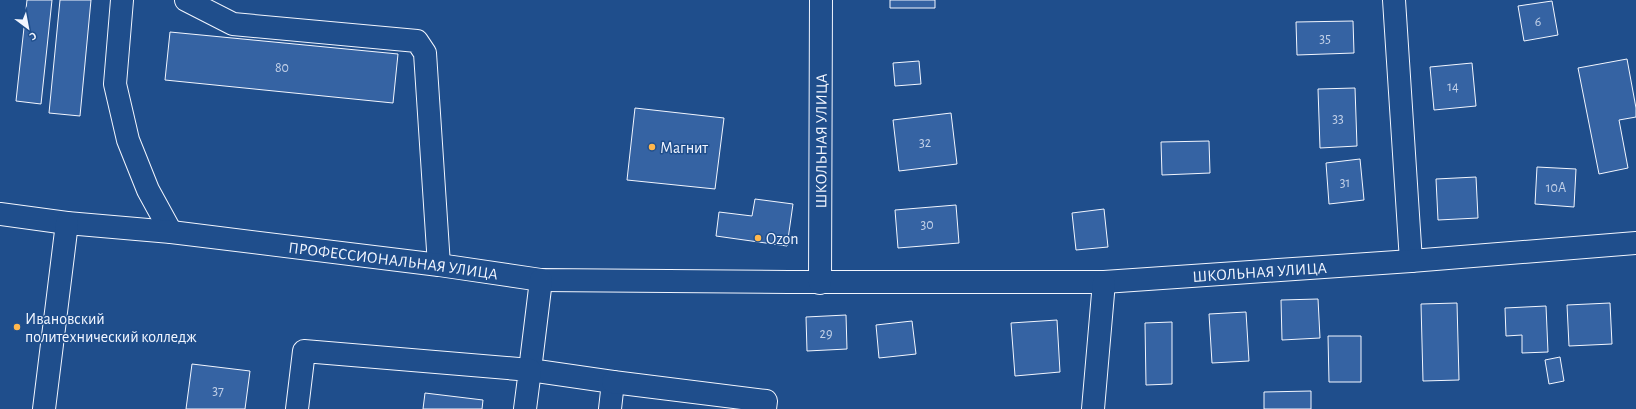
<svg xmlns="http://www.w3.org/2000/svg" width="1636" height="409" font-family="'Alegreya Sans',sans-serif">
  <style>
    .building { fill: #3563a3; stroke: #f2f6ff }
    .lines { fill: none; stroke-linecap: round; stroke-linejoin: round }
    .minor-casing { stroke: #f2f6ff; stroke-width: 24 }
    .minor { stroke: #1f4e8c; stroke-width: 22 }
    .poi-dot { fill: #ffb74d; stroke: #1f4e8c; stroke-width: 1.5 }
    .labels { text-anchor: middle; stroke-width: 3; stroke-linejoin: round; paint-order: stroke }
    .number-label { font-size: 14px; fill: #c3d1e8 }
    .street-label { font-size: 16px; fill: #f2f6ff; stroke: #1f4e8c }
    .poi-label { font-size: 16px; fill: #f2f6ff; stroke: #1f4e8c; text-anchor: start }
  </style>
  <rect width="100%" height="100%" fill="#1f4e8c"/>
  <path class="building" d="M 27,0 L 52,0 L 41,104 L 16,101 Z
    M 60,0 L 91,0 L 80,116 L 49,113 Z
    M 890,0 L 935,0 L 935,8 L 890,8 Z
    M 1552,1 L 1558,35 L 1524,41 L 1518,6 Z
    M 1353,21 L 1354,53 L 1297,55 L 1296,22 Z
    M 170,32 L 398,54 L 393,103 L 165,80 Z
    M 1627,59 L 1636,108 L 1636,117 L 1619,120 L 1628,168 L 1599,174 L 1578,68 Z
    M 919,61 L 921,84 L 895,86 L 893,63 Z
    M 1472,63 L 1476,106 L 1434,110 L 1430,67 Z
    M 1355,88 L 1357,146 L 1320,148 L 1318,89 Z
    M 635,108 L 724,118 L 715,189 L 627,180 Z
    M 951,113 L 957,164 L 899,171 L 893,120 Z
    M 1209,141 L 1210,173 L 1162,175 L 1161,142 Z
    M 1360,159 L 1364,200 L 1329,204 L 1326,163 Z
    M 1537,167 L 1576,169 L 1574,207 L 1535,204 Z
    M 1476,177 L 1478,218 L 1438,220 L 1436,179 Z
    M 755,199 L 793,204 L 787,246 L 716,236 L 719,212 L 752,216 Z
    M 956,205 L 959,243 L 898,248 L 895,210 Z
    M 1104,209 L 1108,247 L 1076,250 L 1072,213 Z
    M 1318,299 L 1320,338 L 1282,340 L 1281,300 Z
    M 1457,303 L 1459,380 L 1423,381 L 1421,304 Z
    M 1610,303 L 1612,344 L 1569,346 L 1567,305 Z
    M 1546,306 L 1548,352 L 1522,353 L 1522,335 L 1506,336 L 1505,308 Z
    M 1246,312 L 1249,361 L 1212,363 L 1209,314 Z
    M 846,315 L 847,349 L 807,351 L 806,317 Z
    M 1057,320 L 1060,372 L 1015,376 L 1011,323 Z
    M 912,321 L 916,354 L 879,358 L 876,325 Z
    M 1172,322 L 1172,384 L 1146,385 L 1145,323 Z
    M 1328,336 L 1361,336 L 1361,382 L 1329,382 Z
    M 1560,357 L 1564,381 L 1549,384 L 1545,360 Z
    M 192,364 L 250,371 L 245,409 L 186,409 Z
    M 1311,391 L 1311,409 L 1264,409 L 1264,392 Z
    M 425,393 L 483,400 L 482,409 L 423,409 Z"/>
  <g class="lines">
    <defs>
      <g id="minor">
        <path d="M 122,0 L 115,84 L 128,140 L 148,190 L 171,232"/>
        <path d="M 186,0 L 233,24 L 417,41 L 425,53 L 439,265"/>
        <path d="M 1394,0 L 1411,261"/>
        <path id="s1" d="M 0,214 L 67,223 L 171,232 L 439,265 L 541,280 L 789,282 L 1104,282 L 1411,261 L 1636,243"/>
        <path d="M 541,280 L 530,370 L 613,382 L 610,409"/>
        <path id="s2" d="M 820,283 L 821,0"/>
        <path d="M 613,382 L 766,401 L 765,409"/>
        <path d="M 44,409 L 67,223"/>
        <path d="M 297,409 L 304,351 L 530,370 L 525,409"/>
        <path d="M 1093,409 L 1104,282"/>
      </g>
    </defs>
    <use href="#minor" class="minor-casing"/>
    <use href="#minor" class="minor"/>
  </g>
  <g class="poi-dot">
    <circle cx="652" cy="147" r="4"/>
    <circle cx="758" cy="238" r="4"/>
    <circle cx="17" cy="327" r="4"/>
  </g>
  <g class="labels">
    <g class="number-label">
      <text x="1538" y="26">6</text>
      <text x="1325" y="43">35</text>
      <text x="282" y="72">80</text>
      <text x="1453" y="91">14</text>
      <text x="1338" y="123">33</text>
      <text x="925" y="147">32</text>
      <text x="1345" y="187">31</text>
      <text x="1556" y="192">10А</text>
      <text x="927" y="229">30</text>
      <text x="826" y="338">29</text>
      <text x="218" y="395">37</text>
    </g>
    <g class="street-label">
      <text dy="6" stroke="none"><textPath href="#s2" startOffset="142">ШКОЛЬНАЯ УЛИЦА</textPath></text>
      <text dy="6" stroke="none"><textPath href="#s1" startOffset="396">ПРОФЕССИОНАЛЬНАЯ УЛИЦА</textPath></text>
      <text dy="6" stroke="none"><textPath href="#s1" startOffset="1264">ШКОЛЬНАЯ УЛИЦА</textPath></text>
    </g>
    <g class="poi-label">
      <text x="660" y="153">Магнит</text>
      <text x="766" y="244">Ozon</text>
      <text x="25" y="324">Ивановский<tspan x="25" dy="18">политехнический колледж</tspan></text>
    </g>
  </g>
  <g transform="translate(28 28) rotate(148)" stroke="#1f4e8c" stroke-width="3" paint-order="stroke">
  <path d="M0-3L7 15L0 10L-7 15Z" fill="#f2f6ff"/>
  <text y="-6" font-size="11" font-weight="bold" text-anchor="middle" fill="#f2f6ff">С</text>
  </g>
</svg>
